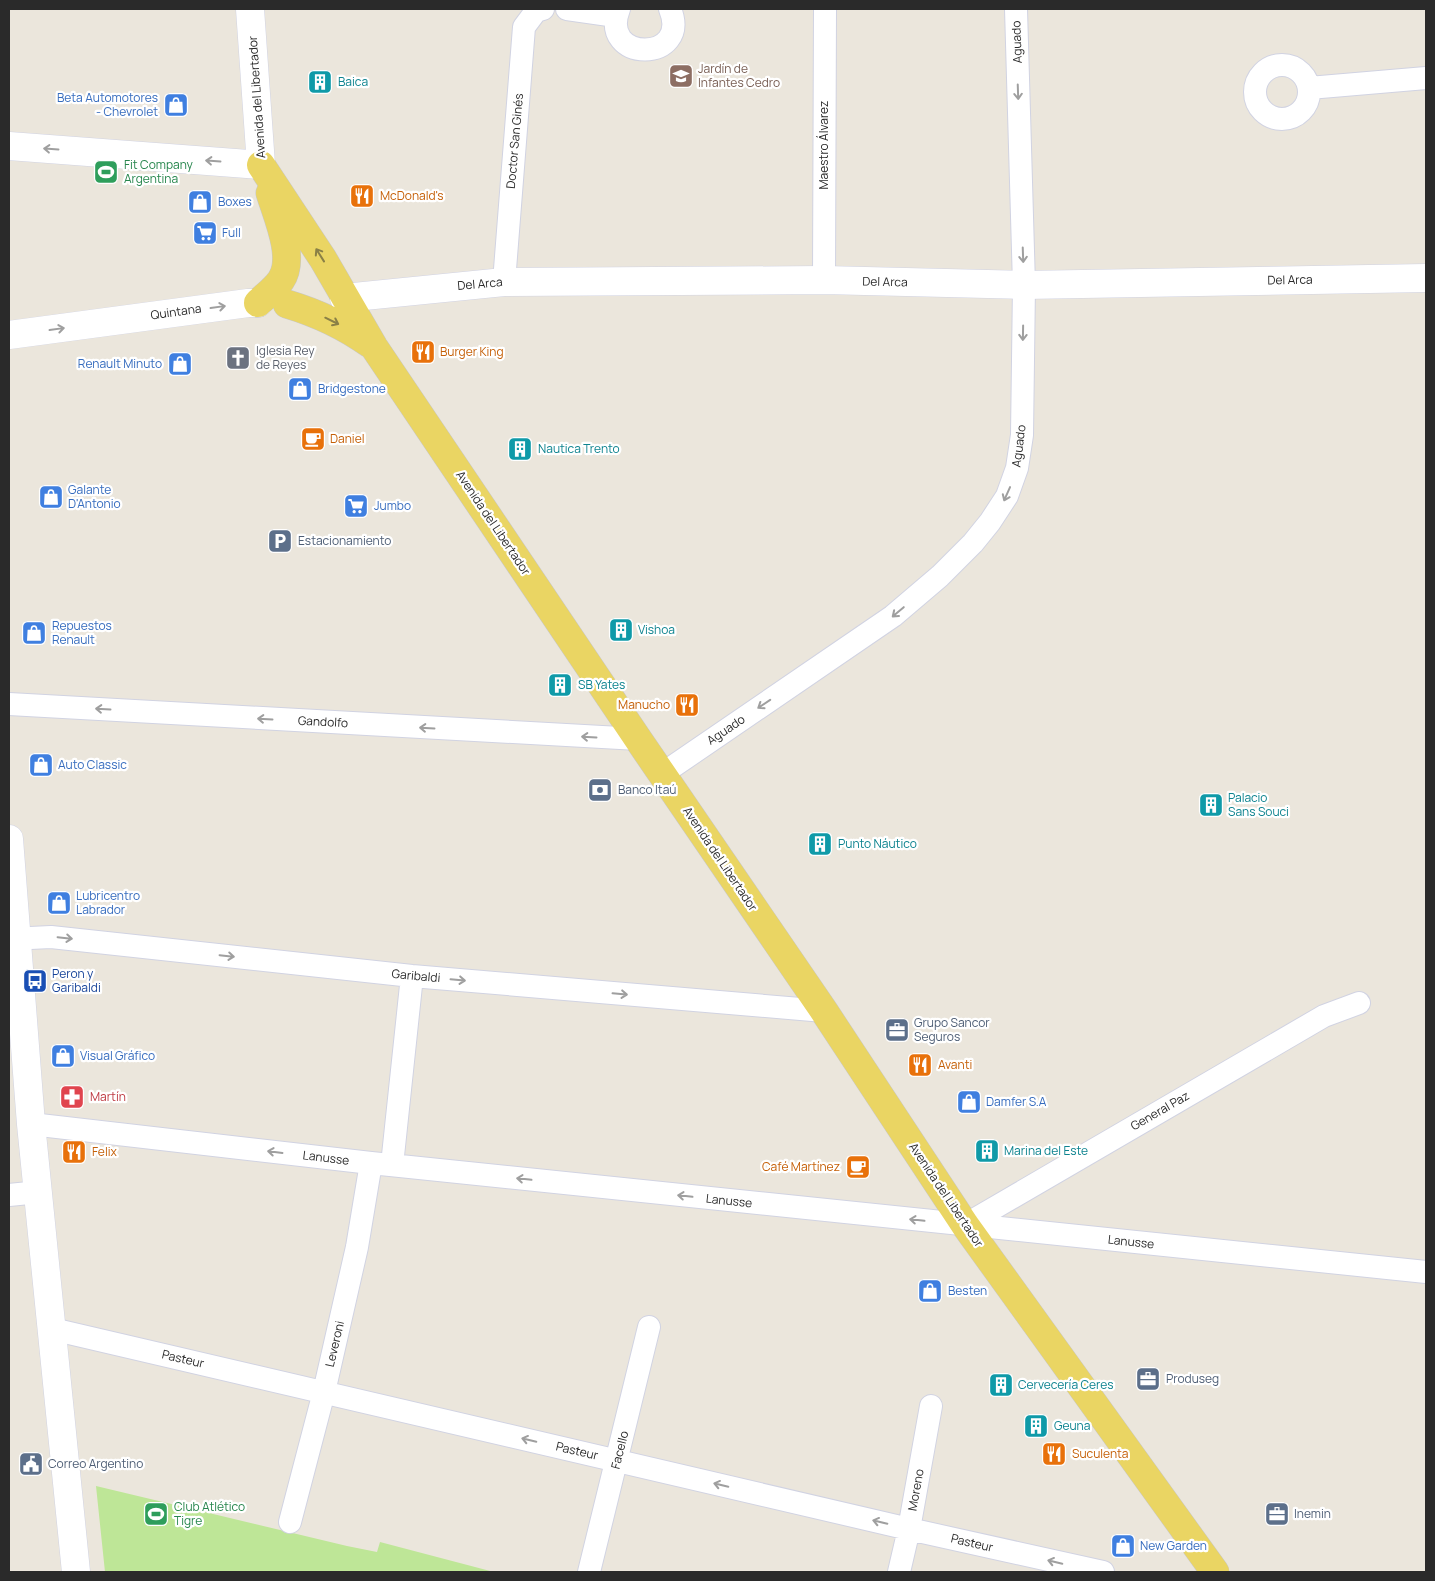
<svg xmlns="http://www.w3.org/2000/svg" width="1435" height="1581" font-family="Manrope,sans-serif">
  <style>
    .pitch { fill: #bee697 }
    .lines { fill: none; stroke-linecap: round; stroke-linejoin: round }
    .street-casing { stroke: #d1d3e2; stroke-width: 24 }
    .secondary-casing { stroke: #d1d3e2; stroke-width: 29 }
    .primary-casing { stroke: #c8c8c8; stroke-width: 29 }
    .street { stroke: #fff; stroke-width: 22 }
    .secondary { stroke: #fff; stroke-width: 28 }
    .primary { stroke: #ead563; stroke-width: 28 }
    .oneway { stroke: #9f9f9f }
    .oneway2 { stroke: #8a8046 }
    .labels { text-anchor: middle; stroke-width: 4.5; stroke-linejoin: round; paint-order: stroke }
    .street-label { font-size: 12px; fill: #2a2a2a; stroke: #fff }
    .education-label { font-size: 12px; fill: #785e54; stroke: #fff; text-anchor: start }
    .culture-label { font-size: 12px; fill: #0d838f; stroke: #fff; text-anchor: start }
    .shop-label { font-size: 12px; fill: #366cbe; stroke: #fff; text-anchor: start }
    .leisure-label { font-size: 12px; fill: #27864d; stroke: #fff; text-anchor: start }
    .food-label { font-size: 12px; fill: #c56008; stroke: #fff; text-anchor: start }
    .worship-label { font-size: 12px; fill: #5b616d; stroke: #fff; text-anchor: start }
    .service-label { font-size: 12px; fill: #4e5e75; stroke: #fff; text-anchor: start }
    .transit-label { font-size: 12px; fill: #164399; stroke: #fff; text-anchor: start }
    .health-label { font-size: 12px; fill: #be3a42; stroke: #fff; text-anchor: start }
  </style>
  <rect width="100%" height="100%" fill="#ebe6dc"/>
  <path class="pitch" d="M 96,1486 L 347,1546 L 377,1552 L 380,1542 L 494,1572 L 105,1572 Z"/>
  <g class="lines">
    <defs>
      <path id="street" d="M 567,9 L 616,16
        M 619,9 C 598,63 692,63 670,9
        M1255 92a27 27 0 1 1 54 0a27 27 0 1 1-54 0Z
        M 1309,88 L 1426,78
        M 824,280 L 825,9
        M 504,282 L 524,27 L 536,11 L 543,9
        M 9,704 L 638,739
        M 662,774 L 893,616 L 940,576 L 973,543 L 990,522 L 1007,496 L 1017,468 L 1022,435 L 1024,285 L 1016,9
        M 9,939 L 51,937 L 412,976 L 824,1011
        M 31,1124 L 371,1163 L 1426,1272
        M 392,1165 L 412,976
        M 9,1195 L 39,1192
        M 965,1225 L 1324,1016 L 1359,1003
        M 52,1329 L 909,1529 L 1103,1572
        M 290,1522 L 324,1392 L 357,1247 L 371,1163
        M 589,1572 L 649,1327
        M 899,1572 L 909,1529 L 931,1406"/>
      <path id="secondary" d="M 9,146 L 261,165 L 250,9
        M 344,298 L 504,282 L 824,280 L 1024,285 L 1426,278
        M 9,335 L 248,303 L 258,303
        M 9,839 L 31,1124 L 76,1572"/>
      <path id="primary" d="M 261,165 L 323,259 L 374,347 L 638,739 L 824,1011 L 965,1225 L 1215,1572
        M 258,303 C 265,296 275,289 281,280 C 296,258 277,216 270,193
        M 287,304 C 317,313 345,326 370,344"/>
    </defs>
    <use href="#street" class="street-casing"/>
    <use href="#secondary" class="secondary-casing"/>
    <use href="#primary" class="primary-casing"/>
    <use href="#street" class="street"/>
    <use href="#secondary" class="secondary"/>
    <use href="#primary" class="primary"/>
  </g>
  <defs><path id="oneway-shaft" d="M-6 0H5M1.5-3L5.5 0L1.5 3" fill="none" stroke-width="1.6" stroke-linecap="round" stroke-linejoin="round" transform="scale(1.25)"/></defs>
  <g class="oneway">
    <use href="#oneway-shaft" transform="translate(1018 92) rotate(88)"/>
    <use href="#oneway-shaft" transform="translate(51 149) rotate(-176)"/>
    <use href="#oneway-shaft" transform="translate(213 161) rotate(-176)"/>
    <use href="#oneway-shaft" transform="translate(1023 255) rotate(88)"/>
    <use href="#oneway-shaft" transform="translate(218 307) rotate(-8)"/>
    <use href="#oneway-shaft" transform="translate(57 329) rotate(-8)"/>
    <use href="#oneway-shaft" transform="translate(1023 333) rotate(91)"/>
    <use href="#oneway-shaft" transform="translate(1007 494) rotate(114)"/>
    <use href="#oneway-shaft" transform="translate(898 612) rotate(140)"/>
    <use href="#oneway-shaft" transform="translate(764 704) rotate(146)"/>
    <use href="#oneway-shaft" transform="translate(103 709) rotate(-177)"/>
    <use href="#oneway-shaft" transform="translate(265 719) rotate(-177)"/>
    <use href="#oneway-shaft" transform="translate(427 728) rotate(-177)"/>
    <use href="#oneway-shaft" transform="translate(589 737) rotate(-177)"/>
    <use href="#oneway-shaft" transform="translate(65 938) rotate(6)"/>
    <use href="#oneway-shaft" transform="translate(227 956) rotate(6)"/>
    <use href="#oneway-shaft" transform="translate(458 980) rotate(5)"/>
    <use href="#oneway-shaft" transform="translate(620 994) rotate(5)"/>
    <use href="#oneway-shaft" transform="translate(275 1152) rotate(-173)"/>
    <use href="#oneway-shaft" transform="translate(524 1179) rotate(-174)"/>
    <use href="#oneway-shaft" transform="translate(685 1196) rotate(-174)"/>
    <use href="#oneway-shaft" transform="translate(917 1220) rotate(-174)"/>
    <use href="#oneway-shaft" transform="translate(529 1440) rotate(-167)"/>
    <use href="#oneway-shaft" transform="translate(721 1485) rotate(-167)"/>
    <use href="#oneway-shaft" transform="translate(880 1522) rotate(-167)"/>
    <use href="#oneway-shaft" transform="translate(1055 1562) rotate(-167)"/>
  </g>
  <g class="oneway2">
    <use href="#oneway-shaft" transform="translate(320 255) rotate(-122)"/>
    <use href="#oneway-shaft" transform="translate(332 321) rotate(26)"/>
  </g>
  <defs>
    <symbol id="school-square" viewBox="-11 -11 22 22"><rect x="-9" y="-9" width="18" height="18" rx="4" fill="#8d6e63" stroke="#fff"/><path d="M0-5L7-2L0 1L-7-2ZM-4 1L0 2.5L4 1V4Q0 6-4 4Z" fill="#fff"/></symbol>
    <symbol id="building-square" viewBox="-11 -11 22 22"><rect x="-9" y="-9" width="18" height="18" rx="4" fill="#0f9aa8" stroke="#fff"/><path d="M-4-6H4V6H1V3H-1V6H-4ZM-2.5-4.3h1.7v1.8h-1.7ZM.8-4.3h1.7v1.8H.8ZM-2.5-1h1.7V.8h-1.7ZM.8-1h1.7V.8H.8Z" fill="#fff"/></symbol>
    <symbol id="shop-square" viewBox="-11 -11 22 22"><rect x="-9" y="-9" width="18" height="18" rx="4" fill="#3f7fe0" stroke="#fff"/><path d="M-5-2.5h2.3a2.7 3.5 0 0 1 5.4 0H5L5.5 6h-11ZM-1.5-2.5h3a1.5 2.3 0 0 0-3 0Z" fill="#fff"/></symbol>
    <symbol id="stadium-square" viewBox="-11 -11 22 22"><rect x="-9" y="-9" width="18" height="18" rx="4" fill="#2e9e5b" stroke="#fff"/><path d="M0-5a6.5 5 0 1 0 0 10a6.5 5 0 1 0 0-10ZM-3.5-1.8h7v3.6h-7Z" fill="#fff"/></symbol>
    <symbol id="restaurant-square" viewBox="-11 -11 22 22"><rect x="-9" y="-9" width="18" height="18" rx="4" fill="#e8710a" stroke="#fff"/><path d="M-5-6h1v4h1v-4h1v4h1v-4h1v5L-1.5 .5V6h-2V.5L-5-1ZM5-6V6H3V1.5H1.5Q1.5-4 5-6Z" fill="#fff"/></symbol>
    <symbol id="supermarket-square" viewBox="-11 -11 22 22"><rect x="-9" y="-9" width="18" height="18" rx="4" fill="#3f7fe0" stroke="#fff"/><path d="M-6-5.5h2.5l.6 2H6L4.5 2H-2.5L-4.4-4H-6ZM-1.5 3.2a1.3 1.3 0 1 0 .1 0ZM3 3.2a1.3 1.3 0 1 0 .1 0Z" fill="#fff"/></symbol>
    <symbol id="church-square" viewBox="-11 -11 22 22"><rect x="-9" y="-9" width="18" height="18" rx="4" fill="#6b7280" stroke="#fff"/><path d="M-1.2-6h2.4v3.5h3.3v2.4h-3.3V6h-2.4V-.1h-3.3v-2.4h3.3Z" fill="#fff"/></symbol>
    <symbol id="cafe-square" viewBox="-11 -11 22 22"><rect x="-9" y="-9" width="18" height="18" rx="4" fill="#e8710a" stroke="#fff"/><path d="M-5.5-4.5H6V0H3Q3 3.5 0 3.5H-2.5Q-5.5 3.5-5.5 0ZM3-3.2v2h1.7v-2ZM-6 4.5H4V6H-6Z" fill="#fff"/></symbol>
    <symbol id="parking-square" viewBox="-11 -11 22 22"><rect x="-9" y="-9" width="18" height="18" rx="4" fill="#5c6f8a" stroke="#fff"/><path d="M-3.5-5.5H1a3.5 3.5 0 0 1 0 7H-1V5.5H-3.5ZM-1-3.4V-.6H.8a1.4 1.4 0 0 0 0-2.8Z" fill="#fff"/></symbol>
    <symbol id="bank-square" viewBox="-11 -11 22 22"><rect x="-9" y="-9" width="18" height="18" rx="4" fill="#5c6f8a" stroke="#fff"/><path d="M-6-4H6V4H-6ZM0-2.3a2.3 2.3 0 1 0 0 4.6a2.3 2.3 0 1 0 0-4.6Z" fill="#fff"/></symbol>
    <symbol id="bus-square" viewBox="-11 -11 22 22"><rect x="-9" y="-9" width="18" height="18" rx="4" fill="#1a4fb4" stroke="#fff"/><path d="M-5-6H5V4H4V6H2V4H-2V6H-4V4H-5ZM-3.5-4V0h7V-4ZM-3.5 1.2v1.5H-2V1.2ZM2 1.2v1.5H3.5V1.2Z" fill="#fff"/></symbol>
    <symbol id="office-square" viewBox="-11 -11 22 22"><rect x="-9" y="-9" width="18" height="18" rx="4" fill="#5c6f8a" stroke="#fff"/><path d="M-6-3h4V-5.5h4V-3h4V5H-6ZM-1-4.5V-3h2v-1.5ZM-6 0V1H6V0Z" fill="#fff"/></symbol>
    <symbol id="pharmacy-square" viewBox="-11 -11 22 22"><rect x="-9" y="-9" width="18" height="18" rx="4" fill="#e0444e" stroke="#fff"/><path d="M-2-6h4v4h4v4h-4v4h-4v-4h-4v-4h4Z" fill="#fff"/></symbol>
    <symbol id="civic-square" viewBox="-11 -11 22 22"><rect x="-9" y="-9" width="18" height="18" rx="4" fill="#5c6f8a" stroke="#fff"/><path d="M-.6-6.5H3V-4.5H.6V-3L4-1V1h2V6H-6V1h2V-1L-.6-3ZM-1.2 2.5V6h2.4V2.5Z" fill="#fff"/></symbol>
  </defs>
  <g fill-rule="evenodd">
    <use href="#school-square" x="667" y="62" width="28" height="28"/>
    <use href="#building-square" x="306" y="68" width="28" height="28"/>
    <use href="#shop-square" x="162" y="91" width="28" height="28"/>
    <use href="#stadium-square" x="92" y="158" width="28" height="28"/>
    <use href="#restaurant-square" x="348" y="182" width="28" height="28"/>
    <use href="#shop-square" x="186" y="188" width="28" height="28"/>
    <use href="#supermarket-square" x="191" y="219" width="28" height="28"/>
    <use href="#restaurant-square" x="409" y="338" width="28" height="28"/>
    <use href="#church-square" x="224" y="344" width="28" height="28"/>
    <use href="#shop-square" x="166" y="350" width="28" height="28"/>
    <use href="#shop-square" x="286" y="375" width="28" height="28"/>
    <use href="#cafe-square" x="299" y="425" width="28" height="28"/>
    <use href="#building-square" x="506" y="435" width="28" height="28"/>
    <use href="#shop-square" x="37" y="483" width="28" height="28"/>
    <use href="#supermarket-square" x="342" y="492" width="28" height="28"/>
    <use href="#parking-square" x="266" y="527" width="28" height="28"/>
    <use href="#building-square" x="607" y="616" width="28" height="28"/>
    <use href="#shop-square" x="20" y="619" width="28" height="28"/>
    <use href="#building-square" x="546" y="671" width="28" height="28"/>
    <use href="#restaurant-square" x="673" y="691" width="28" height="28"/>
    <use href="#shop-square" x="27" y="751" width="28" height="28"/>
    <use href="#bank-square" x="586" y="776" width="28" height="28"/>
    <use href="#building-square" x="1197" y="791" width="28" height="28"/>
    <use href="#building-square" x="806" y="830" width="28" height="28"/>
    <use href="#shop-square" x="45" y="889" width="28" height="28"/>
    <use href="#bus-square" x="21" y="967" width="28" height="28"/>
    <use href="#office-square" x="883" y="1016" width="28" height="28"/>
    <use href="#shop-square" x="49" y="1042" width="28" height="28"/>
    <use href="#restaurant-square" x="906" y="1051" width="28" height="28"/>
    <use href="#pharmacy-square" x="58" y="1083" width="28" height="28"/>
    <use href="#shop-square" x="955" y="1088" width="28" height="28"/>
    <use href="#building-square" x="973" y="1137" width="28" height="28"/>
    <use href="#restaurant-square" x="60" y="1138" width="28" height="28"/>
    <use href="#cafe-square" x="844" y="1153" width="28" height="28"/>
    <use href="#shop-square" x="916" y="1277" width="28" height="28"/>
    <use href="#office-square" x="1134" y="1365" width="28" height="28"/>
    <use href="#building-square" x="987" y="1371" width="28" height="28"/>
    <use href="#building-square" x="1022" y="1412" width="28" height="28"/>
    <use href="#restaurant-square" x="1040" y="1440" width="28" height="28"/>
    <use href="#civic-square" x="17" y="1450" width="28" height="28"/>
    <use href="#stadium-square" x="142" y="1500" width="28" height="28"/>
    <use href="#office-square" x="1263" y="1500" width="28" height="28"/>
    <use href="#shop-square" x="1109" y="1532" width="28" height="28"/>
  </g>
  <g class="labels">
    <g class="street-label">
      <text transform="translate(1017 42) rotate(-92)" y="4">Aguado</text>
      <text transform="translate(257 97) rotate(-94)" y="4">Avenida del Libertador</text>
      <text transform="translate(515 141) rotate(-85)" y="4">Doctor San Ginés</text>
      <text transform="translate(824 145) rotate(-90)" y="4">Maestro Álvarez</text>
      <text transform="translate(1290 280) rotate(-1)" y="4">Del Arca</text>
      <text transform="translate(885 282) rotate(1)" y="4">Del Arca</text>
      <text transform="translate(480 284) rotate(-5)" y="4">Del Arca</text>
      <text transform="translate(176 312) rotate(-8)" y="4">Quintana</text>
      <text transform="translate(1019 446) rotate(-83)" y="4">Aguado</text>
      <text transform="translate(493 523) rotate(56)" y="4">Avenida del Libertador</text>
      <text transform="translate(323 722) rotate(3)" y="4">Gandolfo</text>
      <text transform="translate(726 730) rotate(-34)" y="4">Aguado</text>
      <text transform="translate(720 859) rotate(56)" y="4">Avenida del Libertador</text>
      <text transform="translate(416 976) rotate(5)" y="4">Garibaldi</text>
      <text transform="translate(1160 1111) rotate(-30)" y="4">General Paz</text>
      <text transform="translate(326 1158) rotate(7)" y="4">Lanusse</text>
      <text transform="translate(946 1195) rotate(56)" y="4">Avenida del Libertador</text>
      <text transform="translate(729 1201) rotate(6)" y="4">Lanusse</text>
      <text transform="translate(1131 1242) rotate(6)" y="4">Lanusse</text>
      <text transform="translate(335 1344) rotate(-77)" y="4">Leveroni</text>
      <text transform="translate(183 1359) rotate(13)" y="4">Pasteur</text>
      <text transform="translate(620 1450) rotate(-76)" y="4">Facello</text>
      <text transform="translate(577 1451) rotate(13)" y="4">Pasteur</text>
      <text transform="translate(916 1490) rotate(-80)" y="4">Moreno</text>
      <text transform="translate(972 1543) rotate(13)" y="4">Pasteur</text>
    </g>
    <g class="education-label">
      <text x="698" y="73">Jardín de<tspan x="698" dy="14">Infantes Cedro</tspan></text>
    </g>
    <g class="culture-label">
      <text x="338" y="86">Baica</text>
      <text x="538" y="453">Nautica Trento</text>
      <text x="638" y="634">Vishoa</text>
      <text x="578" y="689">SB Yates</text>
      <text x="1228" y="802">Palacio<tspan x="1228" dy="14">Sans Souci</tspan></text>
      <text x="838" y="848">Punto Náutico</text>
      <text x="1004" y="1155">Marina del Este</text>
      <text x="1018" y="1389">Cervecería Ceres</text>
      <text x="1054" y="1430">Geuna</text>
    </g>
    <g class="shop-label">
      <text x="158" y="102" text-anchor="end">Beta Automotores<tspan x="158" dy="14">- Chevrolet</tspan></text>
      <text x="218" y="206">Boxes</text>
      <text x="222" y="237">Full</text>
      <text x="162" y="368" text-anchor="end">Renault Minuto</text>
      <text x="318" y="393">Bridgestone</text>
      <text x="68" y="494">Galante<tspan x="68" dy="14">D'Antonio</tspan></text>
      <text x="374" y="510">Jumbo</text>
      <text x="52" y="630">Repuestos<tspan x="52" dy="14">Renault</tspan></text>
      <text x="58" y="769">Auto Classic</text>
      <text x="76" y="900">Lubricentro<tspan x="76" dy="14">Labrador</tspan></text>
      <text x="80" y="1060">Visual Gráfico</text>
      <text x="986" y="1106">Damfer S.A</text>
      <text x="948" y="1295">Besten</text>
      <text x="1140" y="1550">New Garden</text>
    </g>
    <g class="leisure-label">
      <text x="124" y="169">Fit Company<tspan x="124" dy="14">Argentina</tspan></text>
      <text x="174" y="1511">Club Atlético<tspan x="174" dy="14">Tigre</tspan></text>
    </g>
    <g class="food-label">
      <text x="380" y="200">McDonald's</text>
      <text x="440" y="356">Burger King</text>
      <text x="330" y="443">Daniel</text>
      <text x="670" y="709" text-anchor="end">Manucho</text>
      <text x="938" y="1069">Avanti</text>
      <text x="92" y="1156">Felix</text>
      <text x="840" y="1171" text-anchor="end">Café Martínez</text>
      <text x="1072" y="1458">Suculenta</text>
    </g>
    <g class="worship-label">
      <text x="256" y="355">Iglesia Rey<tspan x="256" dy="14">de Reyes</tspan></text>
    </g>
    <g class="service-label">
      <text x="298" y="545">Estacionamiento</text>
      <text x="618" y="794">Banco Itaú</text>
      <text x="914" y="1027">Grupo Sancor<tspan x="914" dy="14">Seguros</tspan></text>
      <text x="1166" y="1383">Produseg</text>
      <text x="48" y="1468">Correo Argentino</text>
      <text x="1294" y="1518">Inemin</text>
    </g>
    <g class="transit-label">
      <text x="52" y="978">Peron y<tspan x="52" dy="14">Garibaldi</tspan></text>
    </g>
    <g class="health-label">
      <text x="90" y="1101">Martín</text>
    </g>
  </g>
  <rect width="1435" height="1581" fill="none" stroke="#2a2a2a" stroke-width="20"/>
</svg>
